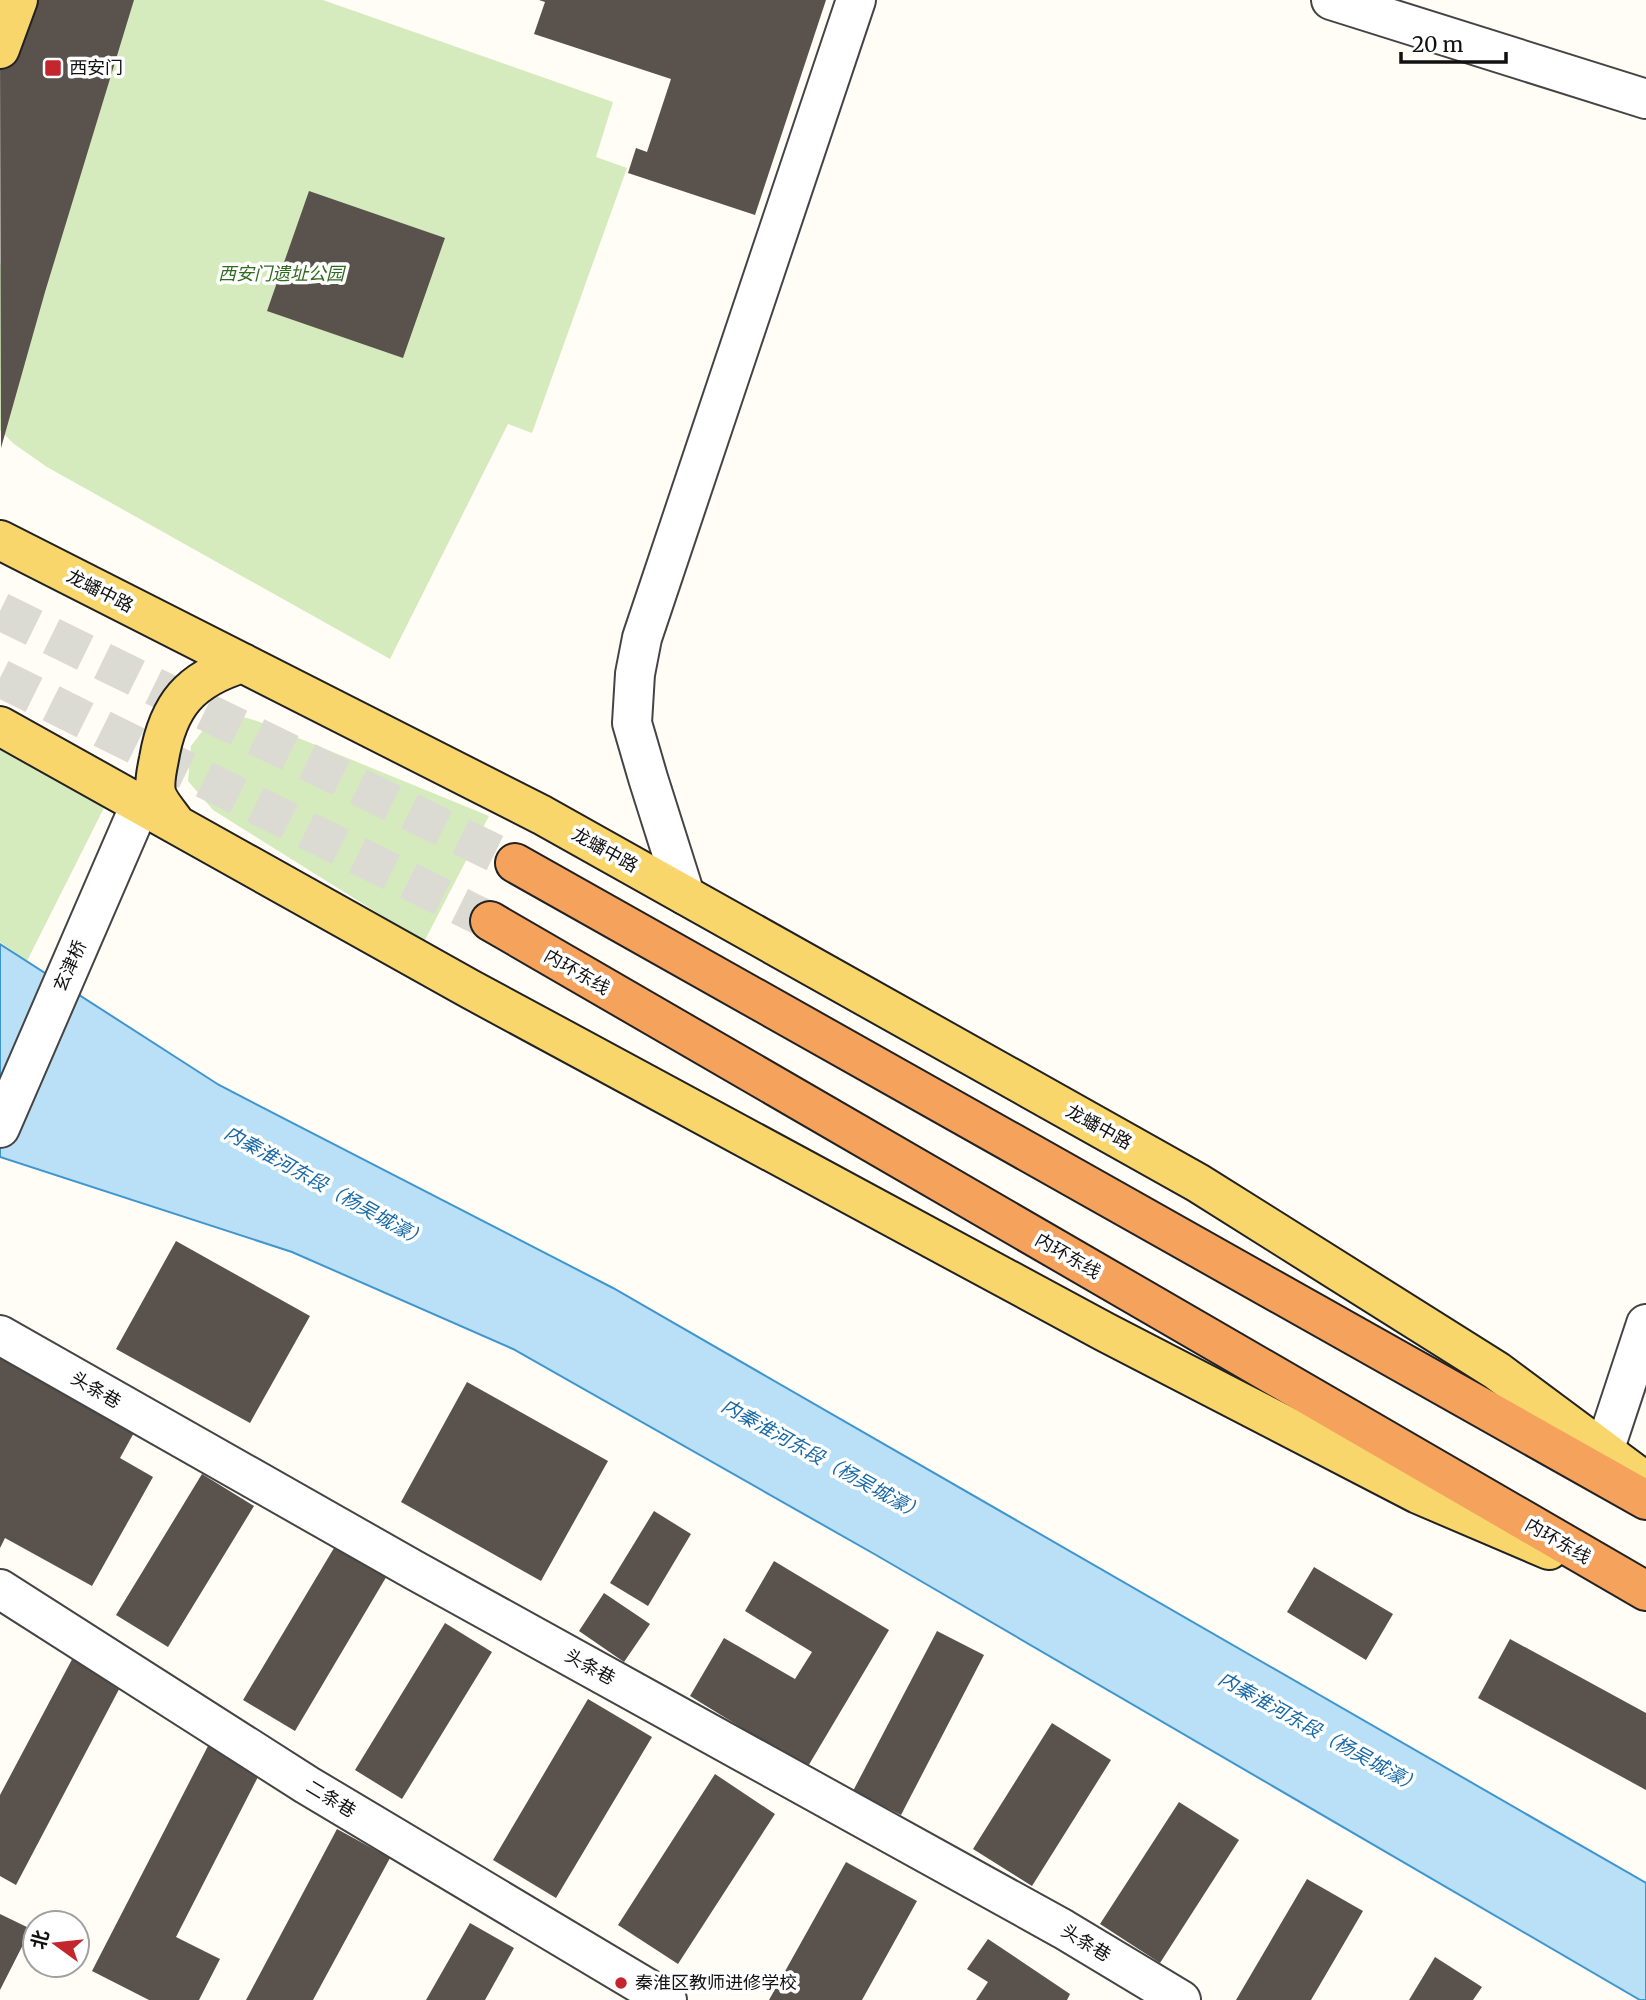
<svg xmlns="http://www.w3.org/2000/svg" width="1646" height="2000" font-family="Merriweather,'Noto Sans SC',serif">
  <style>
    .green { fill: #d5ebbd }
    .water { fill: #b9e0f7; stroke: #3f96cf; stroke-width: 2 }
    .building { fill: #5a524d }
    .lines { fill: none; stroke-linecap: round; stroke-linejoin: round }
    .highway-tunnel { stroke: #dbdad3; stroke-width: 38; stroke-dasharray: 38 19; stroke-linecap: butt }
    .minor-casing { stroke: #444; stroke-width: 42 }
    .major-casing { stroke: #222; stroke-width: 42 }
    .highway-casing { stroke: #222; stroke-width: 42 }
    .minor { stroke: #fff; stroke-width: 38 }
    .major { stroke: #f9d66b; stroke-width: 38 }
    .highway { stroke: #f5a25d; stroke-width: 38 }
    .poi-dot { fill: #c4262e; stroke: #fff; stroke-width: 2.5 }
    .labels { text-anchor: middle; stroke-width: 7; stroke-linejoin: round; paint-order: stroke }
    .poi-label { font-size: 18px; fill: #111; stroke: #fff; text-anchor: start }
    .park-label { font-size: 18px; font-style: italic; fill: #2f6b1f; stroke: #fff }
    .street-label { font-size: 18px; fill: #111; stroke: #fff }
    .water-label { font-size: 19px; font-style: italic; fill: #1768a6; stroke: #fff }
  </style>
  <rect width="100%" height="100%" fill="#fffdf5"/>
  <path class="green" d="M 81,0 L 323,0 L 613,102 L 596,157 L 627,168 L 532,433 L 508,424 L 390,659 L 47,467 L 14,444 L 0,430 L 0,265 Z
    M 230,713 L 257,721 L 489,816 L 424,942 L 213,810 L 188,781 L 191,746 L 207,725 Z
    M 0,726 L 113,790 L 27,961 L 0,942 Z"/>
  <path class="water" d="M 0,944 L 219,1085 L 613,1288 L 1646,1883 L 1646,2000 L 1640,2000 L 876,1555 L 513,1349 L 292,1252 L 0,1157 Z"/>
  <path class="building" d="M 15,0 L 134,0 L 45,292 L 1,448 L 0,51 Z
    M 539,0 L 826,0 L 755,215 L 628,173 L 636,148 L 647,152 L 671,79 L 534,34 L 545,2 Z
    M 309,191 L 445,238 L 403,358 L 267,311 Z
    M 176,1241 L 310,1316 L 250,1423 L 116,1349 Z
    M 0,1353 L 136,1429 L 120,1458 L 153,1477 L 92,1586 L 5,1538 L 0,1548 Z
    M 467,1382 L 608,1461 L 541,1581 L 401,1502 Z
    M 202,1474 L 254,1506 L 168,1647 L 116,1615 Z
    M 654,1511 L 691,1534 L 648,1606 L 610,1583 Z
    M 337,1543 L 388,1574 L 295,1731 L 243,1700 Z
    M 774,1561 L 889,1630 L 807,1768 L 690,1696 L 724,1638 L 795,1679 L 812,1652 L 745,1611 Z
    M 1314,1567 L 1393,1614 L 1366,1660 L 1287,1612 Z
    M 604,1593 L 650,1624 L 624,1662 L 579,1631 Z
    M 445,1623 L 492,1652 L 402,1799 L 355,1770 Z
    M 937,1631 L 984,1655 L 901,1815 L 853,1791 Z
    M 1510,1639 L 1646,1713 L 1646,1790 L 1478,1698 Z
    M 77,1650 L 126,1676 L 16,1885 L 0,1876 L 0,1795 Z
    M 588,1699 L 652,1737 L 556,1898 L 493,1860 Z
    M 1052,1723 L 1111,1760 L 1032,1886 L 973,1849 Z
    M 208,1746 L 260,1773 L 176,1937 L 220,1959 L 199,2000 L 149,2000 L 92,1971 Z
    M 715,1774 L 775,1814 L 678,1964 L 618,1925 Z
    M 1179,1802 L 1239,1840 L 1160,1963 L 1100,1924 Z
    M 337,1829 L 390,1858 L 313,2000 L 246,2000 Z
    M 846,1862 L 917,1901 L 862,2000 L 769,2000 Z
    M 1307,1879 L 1363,1911 L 1311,2000 L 1236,2000 Z
    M 0,1914 L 31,1929 L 0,1990 Z
    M 470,1923 L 514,1948 L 485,2000 L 426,2000 Z
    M 988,1939 L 1070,1994 L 1067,2000 L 976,2000 L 988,1982 L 967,1969 Z
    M 1435,1957 L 1482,1987 L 1473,2000 L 1409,2000 Z"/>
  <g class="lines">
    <path class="highway-tunnel" d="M 0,611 L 515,863
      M 0,678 L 490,921"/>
    <defs>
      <path id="minor" d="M 1331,0 L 1646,99
        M 685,895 L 648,778 L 632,723 L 635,674 L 642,638 L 856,0
        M 0,1128 L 140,805
        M 0,1335 L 414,1570 L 1063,1929 L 1181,2000
        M 1604,1451 L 1646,1324
        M 0,1589 L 307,1785 L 667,2000"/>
      <path id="major" d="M 0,49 L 18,0
        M 0,540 L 542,815 L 1198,1183 L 1497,1371 L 1646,1482
        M 0,726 L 470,989 L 1105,1332 L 1418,1494 L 1549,1550
        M 176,824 C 170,815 158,802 156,792 C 154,782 157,769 159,759 C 168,705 190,679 243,663"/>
      <path id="highway" d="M 515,863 L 1646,1500
        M 490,921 L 1646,1591"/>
    </defs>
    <use href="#minor" class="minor-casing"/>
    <use href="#major" class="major-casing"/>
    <use href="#highway" class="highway-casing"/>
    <use href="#minor" class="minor"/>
    <use href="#major" class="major"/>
    <use href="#highway" class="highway"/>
  </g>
  <g class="poi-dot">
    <rect x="44" y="59" width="18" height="18" rx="3.5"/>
    <circle cx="621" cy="1983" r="7"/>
  </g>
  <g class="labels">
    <g class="poi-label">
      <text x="69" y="74">西安门</text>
      <text x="635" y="1989">秦淮区教师进修学校</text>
    </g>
    <g class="park-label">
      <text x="281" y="280">西安门遗址公园</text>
    </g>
    <g class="street-label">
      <text transform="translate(100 591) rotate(27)" y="6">龙蟠中路</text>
      <text transform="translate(605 850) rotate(29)" y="6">龙蟠中路</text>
      <text transform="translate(70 966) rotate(-66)" y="6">玄津桥</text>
      <text transform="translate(577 972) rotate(30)" y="6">内环东线</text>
      <text transform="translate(1099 1127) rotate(29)" y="6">龙蟠中路</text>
      <text transform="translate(1068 1256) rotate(30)" y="6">内环东线</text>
      <text transform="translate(96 1390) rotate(30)" y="6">头条巷</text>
      <text transform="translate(1558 1541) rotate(30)" y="6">内环东线</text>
      <text transform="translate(590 1667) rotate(29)" y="6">头条巷</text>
      <text transform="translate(331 1799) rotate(31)" y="6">二条巷</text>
      <text transform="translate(1086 1943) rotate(31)" y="6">头条巷</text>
    </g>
    <g class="water-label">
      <text transform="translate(326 1186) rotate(29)" y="7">内秦淮河东段（杨吴城濠）</text>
      <text transform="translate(823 1459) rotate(29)" y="7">内秦淮河东段（杨吴城濠）</text>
      <text transform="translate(1320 1732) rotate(29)" y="7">内秦淮河东段（杨吴城濠）</text>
    </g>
  </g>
  <g transform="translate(56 1944) rotate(285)"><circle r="33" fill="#ffffff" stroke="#a0a0a0" stroke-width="2"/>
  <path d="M0-5L12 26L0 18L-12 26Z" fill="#c4262e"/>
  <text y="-10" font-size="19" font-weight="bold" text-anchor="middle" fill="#111111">北</text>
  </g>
  <path d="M1401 52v10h105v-10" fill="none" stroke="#111111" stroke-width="3.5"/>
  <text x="1412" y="52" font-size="21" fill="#111111" stroke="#ffffff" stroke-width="5" paint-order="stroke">20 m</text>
</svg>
